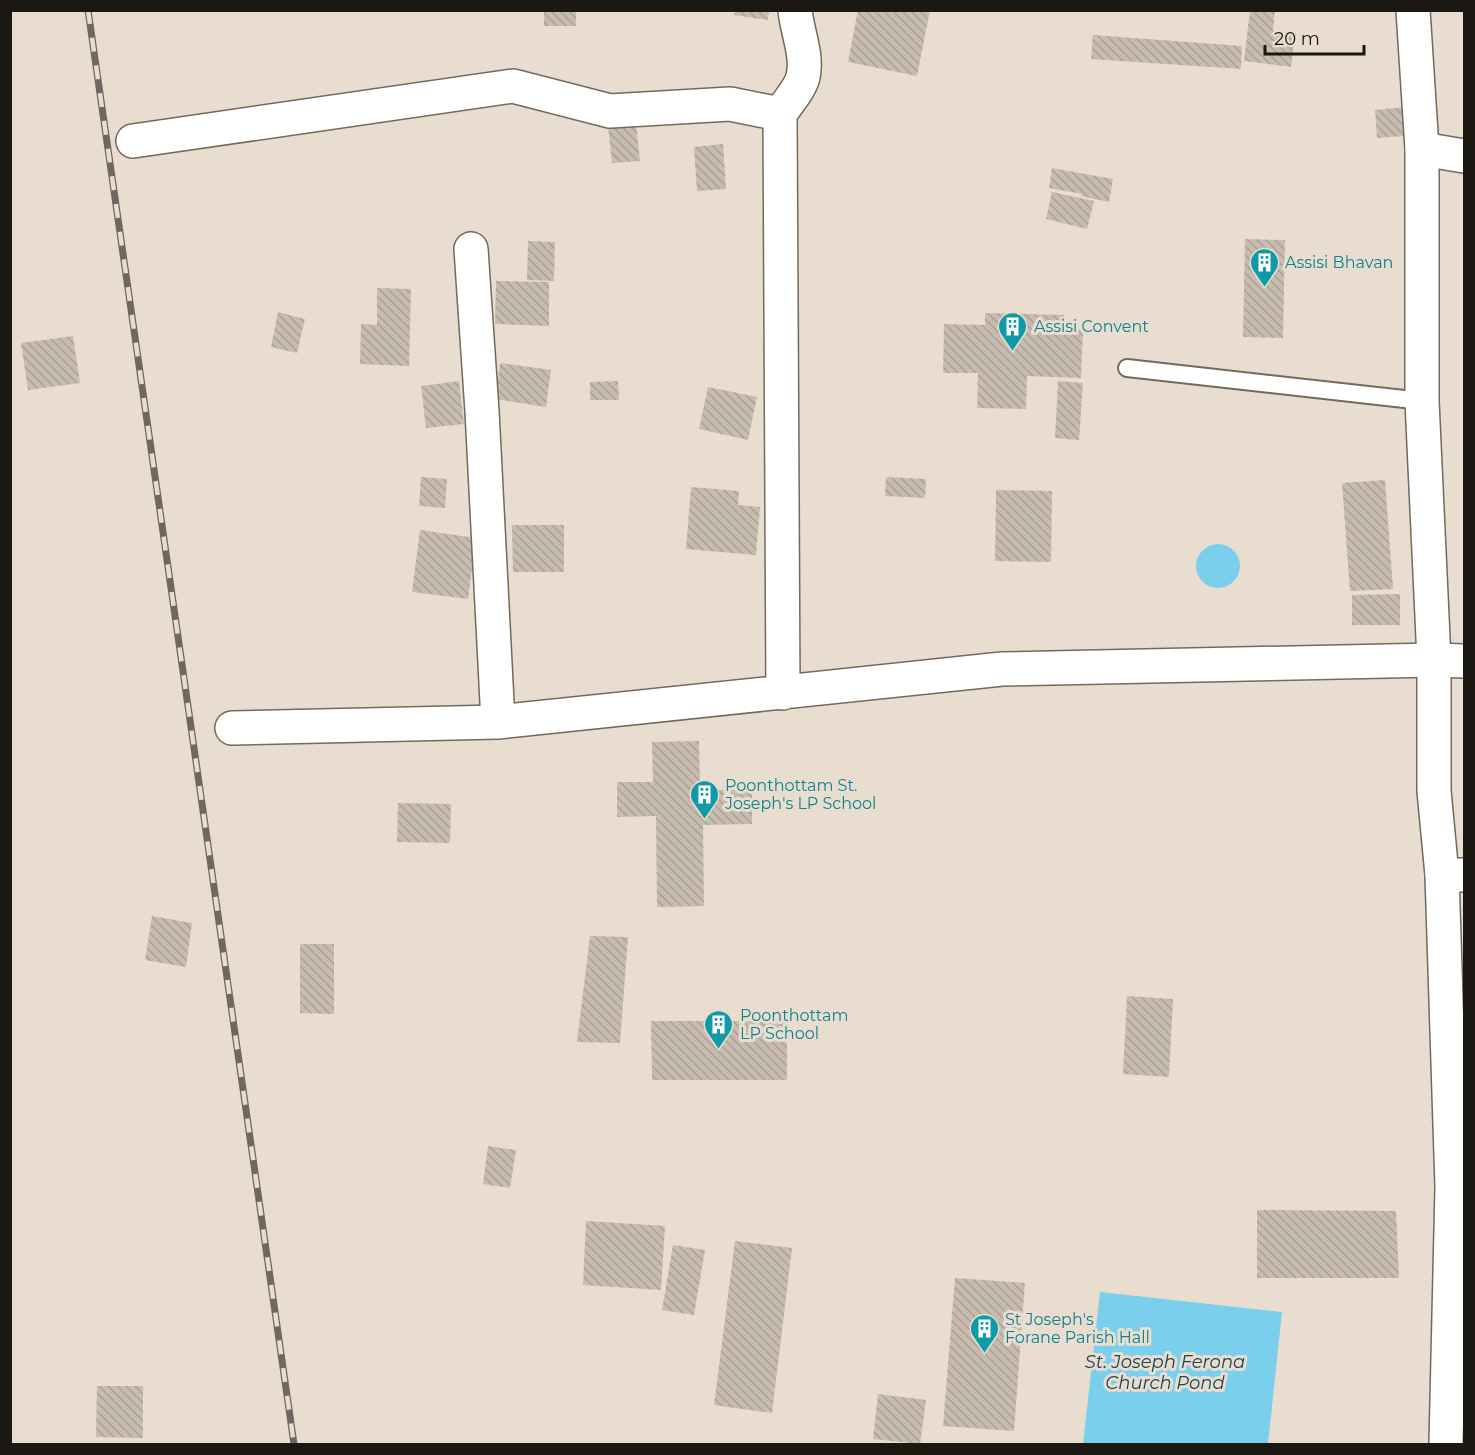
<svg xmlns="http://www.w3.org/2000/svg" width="1475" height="1455" font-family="Montserrat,sans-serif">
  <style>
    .water { fill: #7acfed }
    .building { fill: url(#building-back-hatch) }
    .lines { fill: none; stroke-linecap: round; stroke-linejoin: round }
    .service-casing { stroke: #73695d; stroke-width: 20 }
    .minor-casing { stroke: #73695d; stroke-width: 36 }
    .secondary-casing { stroke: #73695d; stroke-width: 36 }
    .service { stroke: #fff; stroke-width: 16 }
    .minor { stroke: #fff; stroke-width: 33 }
    .secondary { stroke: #fff; stroke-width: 33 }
    .rail-casing { stroke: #6f6860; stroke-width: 7 }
    .rail { stroke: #e8ddcf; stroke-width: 4.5; stroke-dasharray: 14; stroke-linecap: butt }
    .labels { text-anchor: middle; stroke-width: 6; stroke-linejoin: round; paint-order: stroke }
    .culture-label { font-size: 16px; fill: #0d838f; stroke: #e8ddcf; text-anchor: start }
    .water-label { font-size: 18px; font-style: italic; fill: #1d4451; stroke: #e8ddcf }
  </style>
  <defs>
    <pattern id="building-back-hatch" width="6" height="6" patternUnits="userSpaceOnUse" patternTransform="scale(1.5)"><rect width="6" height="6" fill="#c7bcaf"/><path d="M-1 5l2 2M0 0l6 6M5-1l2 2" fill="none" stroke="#aaa196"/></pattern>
  </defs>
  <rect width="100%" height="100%" fill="#e8ddcf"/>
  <path class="water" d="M1196 566a22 22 0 1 1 44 0a22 22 0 1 1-44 0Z
    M 1100,1292 L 1282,1312 L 1268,1444 L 1083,1444 Z"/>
  <path class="building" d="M 544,10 L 576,10 L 576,26 L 544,26 Z
    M 735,10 L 769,10 L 768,20 L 734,15 Z
    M 858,10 L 930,10 L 917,76 L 848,62 Z
    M 1250,10 L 1275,10 L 1273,31 L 1295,33 L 1291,67 L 1244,61 Z
    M 1093,35 L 1242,46 L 1241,69 L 1091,59 Z
    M 1414,106 L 1417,135 L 1377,138 L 1375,110 Z
    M 635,114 L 640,161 L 612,163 L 607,116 Z
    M 723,144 L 726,189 L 697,191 L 694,147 Z
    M 1052,168 L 1113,179 L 1109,202 L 1081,196 L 1082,194 L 1049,188 Z
    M 1052,192 L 1094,201 L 1087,229 L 1046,219 Z
    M 1245,239 L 1285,240 L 1283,338 L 1243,337 Z
    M 528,241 L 555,242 L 554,281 L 527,280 Z
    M 496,281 L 549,282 L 549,326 L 495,324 Z
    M 377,288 L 411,289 L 409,366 L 360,364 L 361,324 L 377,325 Z
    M 278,312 L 305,319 L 297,353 L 271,347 Z
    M 985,313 L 1064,315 L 1064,329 L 1083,329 L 1081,378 L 1027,376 L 1026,409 L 977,408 L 978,373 L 943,373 L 944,324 L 985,325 Z
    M 73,336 L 80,383 L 28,390 L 21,343 Z
    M 500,363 L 551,370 L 546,407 L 495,399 Z
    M 459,381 L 464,424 L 426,428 L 421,386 Z
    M 618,381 L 619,400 L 590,400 L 590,382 Z
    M 1058,381 L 1083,383 L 1079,440 L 1055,438 Z
    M 708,387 L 757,397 L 748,440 L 699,429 Z
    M 421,477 L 447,479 L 445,508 L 419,506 Z
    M 886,477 L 926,479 L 925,498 L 885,496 Z
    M 1385,480 L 1393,589 L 1350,591 L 1342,483 Z
    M 691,487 L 739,491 L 738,505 L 760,507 L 756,555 L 686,549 Z
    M 996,490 L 1052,491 L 1051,562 L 995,561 Z
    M 512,525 L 564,525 L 564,572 L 513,572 Z
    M 420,530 L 476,538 L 468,599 L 412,592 Z
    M 1400,594 L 1400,625 L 1352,625 L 1352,595 Z
    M 699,741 L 700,790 L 752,790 L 752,824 L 703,825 L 704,906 L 657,907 L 656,816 L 617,817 L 617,782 L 653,782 L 652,742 Z
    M 398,803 L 451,804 L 450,843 L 397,842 Z
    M 152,916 L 192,923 L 186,967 L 145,960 Z
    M 590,936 L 628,937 L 620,1043 L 577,1042 Z
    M 300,944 L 334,944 L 334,1014 L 300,1013 Z
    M 1127,996 L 1173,999 L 1169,1077 L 1123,1074 Z
    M 651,1021 L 787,1021 L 787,1080 L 652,1080 Z
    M 488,1146 L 516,1150 L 510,1188 L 483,1184 Z
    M 1257,1210 L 1396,1211 L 1399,1278 L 1257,1278 Z
    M 586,1221 L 665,1226 L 661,1290 L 583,1285 Z
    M 735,1241 L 792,1248 L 772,1413 L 714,1405 Z
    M 673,1245 L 705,1250 L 694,1315 L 662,1310 Z
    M 955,1278 L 1025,1283 L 1014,1431 L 943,1426 Z
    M 97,1386 L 143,1386 L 143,1438 L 96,1437 Z
    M 878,1394 L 926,1400 L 920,1444 L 873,1439 Z"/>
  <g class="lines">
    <defs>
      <path id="service" d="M 1127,368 L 1422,401"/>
      <path id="minor" d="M 780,114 C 787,103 800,89 803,77 C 808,55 797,32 795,10
        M 133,141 L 513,86 L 610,111 L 730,104 L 780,114 L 783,693
        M 1422,149 L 1464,156
        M 471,249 L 482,411 L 498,722
        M 232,728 L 498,722 L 1002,669 L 1434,660 L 1464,661
        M 1442,875 L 1464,875"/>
      <path id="secondary" d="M 1413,10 L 1422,149 L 1422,401 L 1434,660 L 1434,791 L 1442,875 L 1452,1187 L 1446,1444"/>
    </defs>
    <use href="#service" class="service-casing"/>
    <use href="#minor" class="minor-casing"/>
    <use href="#secondary" class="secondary-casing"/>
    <use href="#service" class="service"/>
    <use href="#minor" class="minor"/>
    <use href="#secondary" class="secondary"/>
    <defs>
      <path id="rail" d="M 88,10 L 294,1444"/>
    </defs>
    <use href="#rail" class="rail-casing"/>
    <use href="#rail" class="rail"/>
  </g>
  <defs>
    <symbol id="building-pin" viewBox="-11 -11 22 30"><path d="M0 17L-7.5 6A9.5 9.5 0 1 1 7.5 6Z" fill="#0f9aa8" stroke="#e8ddcf"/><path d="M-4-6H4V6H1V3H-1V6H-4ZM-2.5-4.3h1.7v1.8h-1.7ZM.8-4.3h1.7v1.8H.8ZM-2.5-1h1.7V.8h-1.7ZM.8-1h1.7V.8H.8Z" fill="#fff"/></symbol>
  </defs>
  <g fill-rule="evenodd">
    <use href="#building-pin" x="1248" y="246" width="33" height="45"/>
    <use href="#building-pin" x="996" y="310" width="33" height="45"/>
    <use href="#building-pin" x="688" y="778" width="33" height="45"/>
    <use href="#building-pin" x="702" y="1008" width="33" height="45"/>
    <use href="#building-pin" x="968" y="1312" width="33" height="45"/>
  </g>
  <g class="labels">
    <g class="culture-label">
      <text x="1285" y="268">Assisi Bhavan</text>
      <text x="1034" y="332">Assisi Convent</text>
      <text x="725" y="791">Poonthottam St.<tspan x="725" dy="18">Joseph's LP School</tspan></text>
      <text x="740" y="1021">Poonthottam<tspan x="740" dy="18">LP School</tspan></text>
      <text x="1005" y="1325">St Joseph's<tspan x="1005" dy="18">Forane Parish Hall</tspan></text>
    </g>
    <g class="water-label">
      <text x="1165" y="1368">St. Joseph Ferona<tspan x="1165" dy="21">Church Pond</tspan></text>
    </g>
  </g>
  <rect width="1475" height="1455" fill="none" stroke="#1b1713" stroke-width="24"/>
  <path d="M1265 45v9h99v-9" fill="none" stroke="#1b1713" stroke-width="3"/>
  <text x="1274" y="45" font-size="18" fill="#1b1713" stroke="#e8ddcf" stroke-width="4.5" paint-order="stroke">20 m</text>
</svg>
